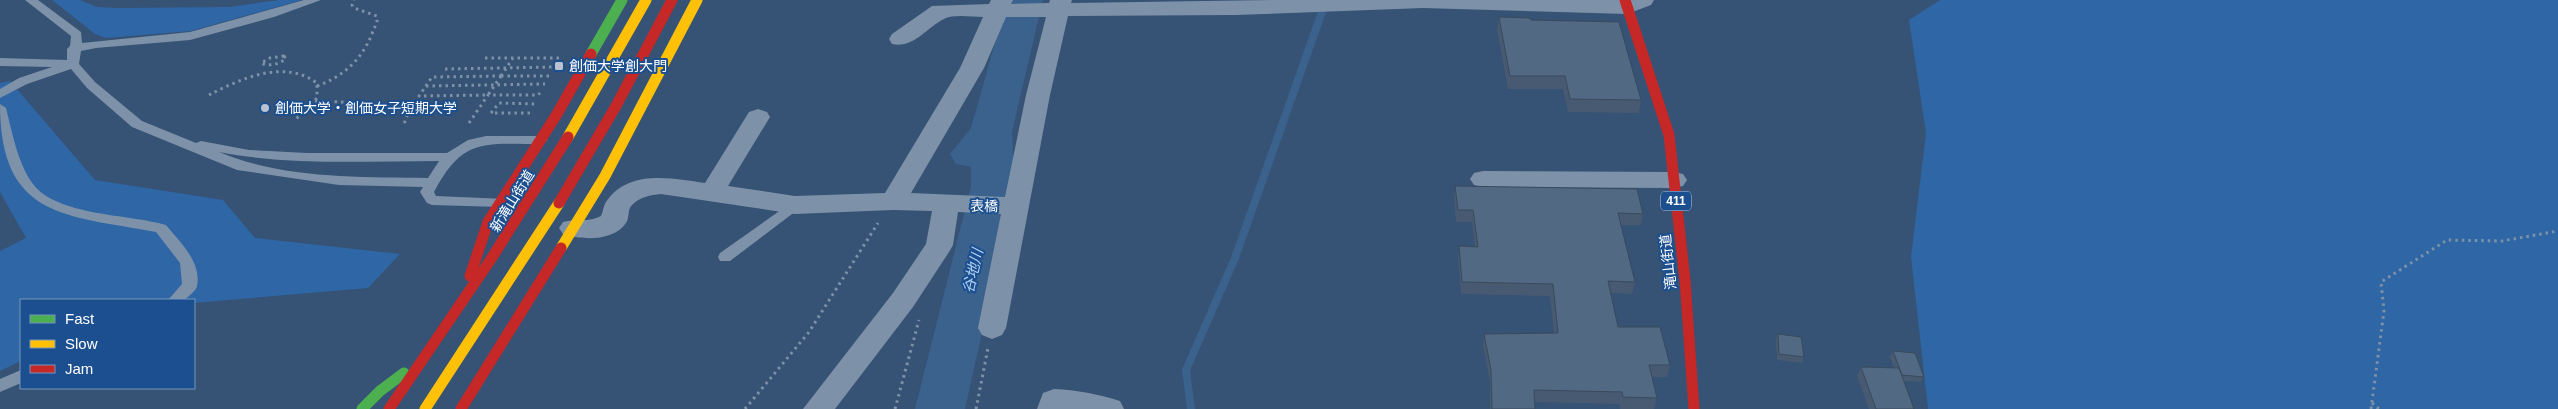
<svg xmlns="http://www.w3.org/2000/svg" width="2558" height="409" font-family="Arial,'Noto Sans JP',sans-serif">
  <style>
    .green { fill: #2f66a5 }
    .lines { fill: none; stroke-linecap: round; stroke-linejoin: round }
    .stream { stroke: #3b618d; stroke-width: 8 }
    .river { fill: #3b618d; fill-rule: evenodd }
    .path { stroke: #7d92a8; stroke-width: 3; stroke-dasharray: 2.5 4; stroke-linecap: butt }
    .lane { fill: #7d92a8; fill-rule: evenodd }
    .street { fill: #7d92a8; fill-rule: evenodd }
    .fast { stroke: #4caf50; stroke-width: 11 }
    .slow { stroke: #ffc107; stroke-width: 11 }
    .jam { stroke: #c62828; stroke-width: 11 }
    .wall { fill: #475a72 }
    .building { fill: #526984; stroke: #394a5c }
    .poi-dot { fill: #b9c2ce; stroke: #1b4f8f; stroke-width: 2 }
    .labels { text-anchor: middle; stroke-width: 4; stroke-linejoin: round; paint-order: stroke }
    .shield { fill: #1b4f8f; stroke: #bbcadd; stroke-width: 1 }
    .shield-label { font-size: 12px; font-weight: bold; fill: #fff }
    .poi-label { font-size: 14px; fill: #fff; stroke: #1b4f8f; text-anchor: start }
    .street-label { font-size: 14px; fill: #fff; stroke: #1b4f8f }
    .water-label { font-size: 15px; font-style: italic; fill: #b5d3f5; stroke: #1b4f8f }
  </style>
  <rect width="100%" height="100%" fill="#365274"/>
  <path class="green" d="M 52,0 L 80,0 L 97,7 L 118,8 L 229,7 L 279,0 L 302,0 L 191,31 L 106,38 L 95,34 Z
    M 1940,0 L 2558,0 L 2558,409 L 1928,409 L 1911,257 L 1926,133 L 1909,20 Z
    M 10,81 L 95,180 L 223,200 L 255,238 L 400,254 L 368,288 L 194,303 L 194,300 L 21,300 L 21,361 L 0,371 L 0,251 L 26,238 L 0,192 L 0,83 Z"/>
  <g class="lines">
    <path class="stream" d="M 1191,409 L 1186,370 L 1235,258 L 1323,9"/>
    <path class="river" d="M 1007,0 L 1043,0 L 1012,132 L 1015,186 L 965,409 L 915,409 L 971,186 L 971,167 L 956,164 L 950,154 L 971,128 Z"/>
    <path class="path" d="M 284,56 L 286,59 C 278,64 270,67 261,63 L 270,58 Z
      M 485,58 L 561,58
      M 445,69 L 555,67
      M 501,76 L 488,95 L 419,96 L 432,77 Z
      M 501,76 L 513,58
      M 501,76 L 550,76
      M 317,86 C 343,77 362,59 372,34 C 374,26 378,25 377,16 L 354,8 L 352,5 L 354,0
      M 426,86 L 545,84
      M 209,95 C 242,78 284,59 317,83 L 317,98 L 296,119
      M 315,101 L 342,102 L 365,107 L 397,104 L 404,109 L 407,116 L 404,124
      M 530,113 L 491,113 L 499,103 L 536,104
      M 469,123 L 488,95 L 538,95 L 540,93
      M 2372,403 L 2379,409
      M 745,409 L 809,332 L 878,223
      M 895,409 L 919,320
      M 976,409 L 988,348
      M 2371,409 L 2384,311 L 2381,282 L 2447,240 L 2502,241 L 2558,231"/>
    <path class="lane" d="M 25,0 L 38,0 L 81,32 L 82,43 L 190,32 L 304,0 L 321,0 L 274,17 L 190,40 L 96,48 L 81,51 L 79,64 L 95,82 L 142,121 L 196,143 L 201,141 L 249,150 L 307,153 L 447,153 L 468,140 L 486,136 L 541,136 L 548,140 L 541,144 C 484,144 463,137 434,192 L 436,196 L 506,199 L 508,202 L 506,205 L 501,207 L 432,205 L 427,203 L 420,192 L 423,187 L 339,185 L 237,170 L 132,127 L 87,88 L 71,69 L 27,84 L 0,98 L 0,89 L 19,78 L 52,67 L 0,66 L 0,58 L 67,60 L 67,49 L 70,46 L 71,36 ZM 219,152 C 291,166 366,161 439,161 L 428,178 C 358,177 283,179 219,152 Z
      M 0,104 L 6,108 C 12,132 18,164 33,184 C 57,216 129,214 166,225 C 179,241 202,262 197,286 C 196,291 188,297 184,300 L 168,300 L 182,284 L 180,263 L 156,232 C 66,215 0,219 0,104 Z
      M 795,200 L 802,205 L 800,208 L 730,261 L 720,261 L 718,257 L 720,253 Z
      M 21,370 L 21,383 L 0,392 L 0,379 Z"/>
    <path class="street" d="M 991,0 L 1013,0 L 1011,4 L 1049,3 L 1050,0 L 1072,0 L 1071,3 L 1272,0 L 1654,0 L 1651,5 L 1627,14 L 1423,8 L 1236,15 L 1068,16 L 1050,95 L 1006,328 L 1002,335 L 992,339 L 982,335 L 978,328 L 1001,214 L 958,212 L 953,245 L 949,252 L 913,307 L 835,409 L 803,409 L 893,293 L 926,244 L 932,211 L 893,210 L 795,214 L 661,194 C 650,195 640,197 632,205 C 627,210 630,217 626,223 C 613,242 581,240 563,234 L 559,228 L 563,222 C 576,218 589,223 601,216 C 603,212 603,207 606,202 C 628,169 671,178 705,183 L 749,112 L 758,109 L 767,112 L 770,117 L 728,186 L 795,196 L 885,193 L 960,68 L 983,17 C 972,17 953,14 944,19 C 926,28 913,49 892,44 L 889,39 L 892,34 L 932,6 L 989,4 ZM 1006,17 L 1046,17 L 1026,95 L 1005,197 L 911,193 L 984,68 Z
      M 1483,171 L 1674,172 L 1683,174 L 1687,180 L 1683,186 L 1674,188 L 1483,187 L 1474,185 L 1470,179 L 1474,173 Z
      M 1054,389 C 1077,390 1098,394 1120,401 L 1124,409 L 1037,409 L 1043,393 Z"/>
    <path class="fast" d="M 591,54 L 622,0
      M 362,409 L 380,391 L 404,373"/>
    <path class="slow" d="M 568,137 L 646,0
      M 561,248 L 605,176 L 697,0
      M 425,409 L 559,203"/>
    <path class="jam" d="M 1625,0 L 1669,135 L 1685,280 L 1694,409
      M 559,203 L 616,106 L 672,0
      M 470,276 L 488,222 L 557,114 L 591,54
      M 389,409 L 491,259 L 568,137
      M 461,409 L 561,248"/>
  </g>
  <path class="wall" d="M 1499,17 L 1531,20 L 1641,100 L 1639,113 L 1568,112 L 1563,89 L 1508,89 L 1497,30 Z
    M 1455,186 L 1643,214 L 1641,225 L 1621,225 L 1635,282 L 1632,294 L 1610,293 L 1618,327 L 1670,365 L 1667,377 L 1652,377 L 1657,398 L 1654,409 L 1620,409 L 1619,404 L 1534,402 L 1535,409 L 1490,409 L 1490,381 L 1483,346 L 1484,334 L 1554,333 L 1550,296 L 1461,294 L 1458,258 L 1459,246 L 1475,247 L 1472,222 L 1456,222 L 1454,197 Z
    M 1778,334 L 1804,357 L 1802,363 L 1777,360 L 1776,339 Z
    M 1893,351 L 1924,377 L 1921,382 L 1904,381 L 1914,409 L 1869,409 L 1857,376 L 1861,367 L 1894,368 L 1890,357 Z"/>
  <path class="building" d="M 1499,17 L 1530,18 L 1531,20 L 1619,22 L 1641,100 L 1570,99 L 1565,76 L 1510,76 Z
    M 1455,186 L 1637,189 L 1643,214 L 1618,213 L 1635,282 L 1608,281 L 1618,327 L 1660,327 L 1670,365 L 1649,365 L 1657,398 L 1623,397 L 1622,392 L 1534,390 L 1535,409 L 1492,409 L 1491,370 L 1484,334 L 1558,333 L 1553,284 L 1462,282 L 1459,246 L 1478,247 L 1473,210 L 1458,210 Z
    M 1778,334 L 1801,337 L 1804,357 L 1779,354 Z
    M 1893,351 L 1915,353 L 1924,377 L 1902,375 Z
    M 1861,367 L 1899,368 L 1914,409 L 1876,409 Z"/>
  <g class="poi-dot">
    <rect x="554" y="61" width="10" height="10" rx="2.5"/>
    <circle cx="265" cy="108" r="5"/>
  </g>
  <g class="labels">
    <rect class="shield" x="1661" y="191.5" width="30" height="19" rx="4"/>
    <g class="shield-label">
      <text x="1676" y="205">411</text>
    </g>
    <g class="poi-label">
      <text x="569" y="71">創価大学創大門</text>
      <text x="275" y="113">創価大学・創価女子短期大学</text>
    </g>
    <g class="street-label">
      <text transform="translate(512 201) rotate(-58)" y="5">新滝山街道</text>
      <text transform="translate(984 206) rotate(1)" y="5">表橋</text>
      <text transform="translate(1668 262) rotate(-96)" y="5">滝山街道</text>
    </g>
    <g class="water-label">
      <text transform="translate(973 271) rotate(-77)" y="5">谷地川</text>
    </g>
  </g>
  <rect x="20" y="299" width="175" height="90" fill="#1b4f8f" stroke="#7695bc"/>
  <rect x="30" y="315" width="25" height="8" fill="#4caf50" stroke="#7695bc"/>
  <text x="65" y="324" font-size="15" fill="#ffffff">Fast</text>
  <rect x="30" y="340" width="25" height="8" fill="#ffc107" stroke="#7695bc"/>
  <text x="65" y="349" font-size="15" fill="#ffffff">Slow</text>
  <rect x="30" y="365" width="25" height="8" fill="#c62828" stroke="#7695bc"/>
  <text x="65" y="374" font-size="15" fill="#ffffff">Jam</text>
</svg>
